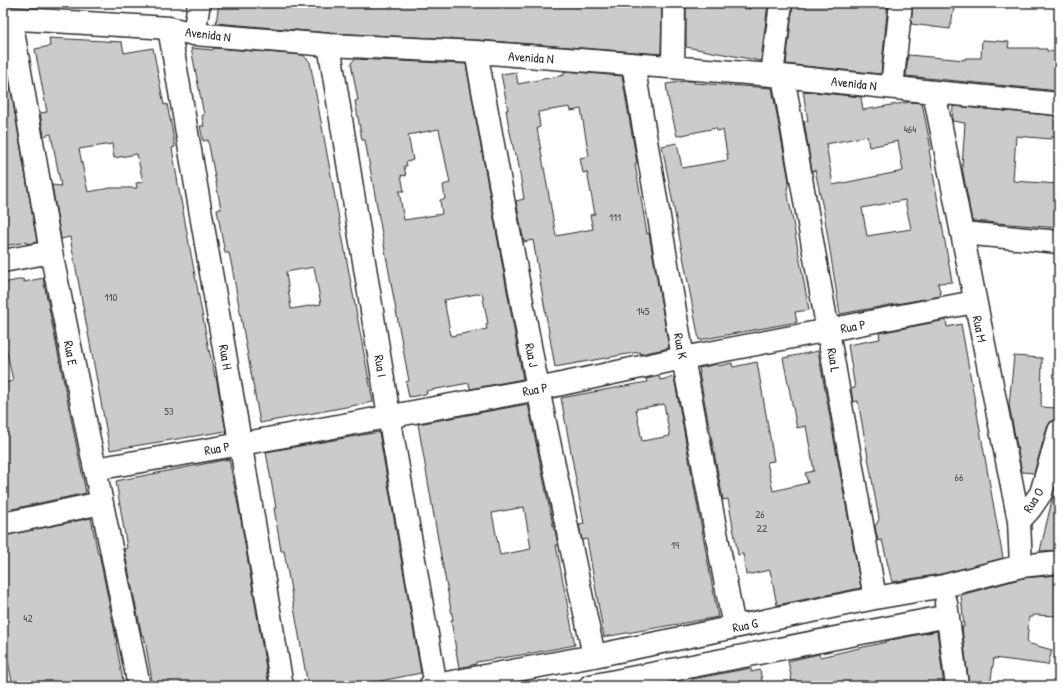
<svg xmlns="http://www.w3.org/2000/svg" width="1062" height="689" font-family="'Patrick Hand',sans-serif">
  <style>
    .building { fill: #cbcbcb; stroke: #2b2b2b; fill-rule: evenodd }
    .lines { fill: none; stroke-linecap: round; stroke-linejoin: round }
    .minor-casing { stroke: #2b2b2b; stroke-width: 25 }
    .minor { stroke: #fff; stroke-width: 22 }
    .labels { text-anchor: middle; stroke-width: 3.5; stroke-linejoin: round; paint-order: stroke }
    .number-label { font-size: 11px; fill: #535353 }
    .street-label { font-size: 13px; fill: #2b2b2b; stroke: #fff }
  </style>
  <rect width="100%" height="100%" fill="#fff"/>
  <filter id="ink" filterUnits="userSpaceOnUse"><feTurbulence type="fractalNoise" baseFrequency=".025" numOctaves="2"/><feDisplacementMap in="SourceGraphic" scale="8" xChannelSelector="R" yChannelSelector="G"/><feConvolveMatrix kernelMatrix="1 2 1 2 8 2 1 2 1" color-interpolation-filters="sRGB"/></filter>
  <g filter="url(#ink)">
    <path class="building" d="M 219,3 L 662,3 L 661,54 L 477,40 L 330,33 L 216,23 Z
      M 686,3 L 701,3 L 750,9 L 751,3 L 768,3 L 761,61 L 686,47 Z
      M 793,3 L 833,3 L 850,6 L 850,3 L 888,3 L 881,74 L 786,64 Z
      M 913,3 L 955,3 L 950,29 L 911,24 Z
      M 49,38 L 122,42 L 124,53 L 153,48 L 164,105 L 167,104 L 172,129 L 175,147 L 172,148 L 179,190 L 208,345 L 215,377 L 216,377 L 226,431 L 110,450 L 70,237 L 61,239 L 52,185 L 61,186 L 51,134 L 44,136 L 40,113 L 47,112 L 35,49 L 50,46 ZM 112,144 L 114,158 L 137,154 L 143,182 L 136,183 L 137,188 L 110,188 L 88,192 L 79,149 Z
      M 982,40 L 1009,42 L 1008,48 L 1039,48 L 1039,49 L 1047,49 L 1047,51 L 1059,52 L 1059,91 L 906,76 L 908,55 L 965,60 L 965,58 L 981,58 Z
      M 191,48 L 213,50 L 214,48 L 303,55 L 310,62 L 373,402 L 260,423 L 232,267 L 229,253 L 225,253 L 217,210 L 221,209 L 208,140 L 203,141 L 200,126 L 204,126 L 202,116 L 204,115 ZM 314,267 L 321,304 L 291,309 L 286,272 Z
      M 355,59 L 466,64 L 523,379 L 470,389 L 469,383 L 426,391 L 427,394 L 409,397 L 406,382 L 409,381 L 401,338 L 365,140 L 362,140 L 355,101 L 358,100 L 351,63 ZM 439,129 L 450,183 L 443,185 L 445,199 L 440,200 L 442,214 L 404,220 L 399,191 L 404,191 L 401,175 L 406,176 L 404,166 L 407,166 L 406,162 L 413,160 L 408,135 ZM 482,293 L 488,324 L 486,324 L 487,329 L 451,336 L 444,300 Z
      M 564,71 L 622,76 L 637,163 L 635,164 L 642,204 L 647,234 L 649,233 L 669,348 L 641,354 L 639,352 L 555,367 L 533,240 L 524,242 L 516,201 L 524,199 L 517,155 L 515,155 L 509,128 L 506,110 L 508,110 L 501,74 L 516,72 L 518,84 L 564,75 ZM 570,107 L 571,111 L 581,109 L 589,156 L 580,158 L 583,173 L 587,172 L 595,214 L 590,215 L 593,229 L 556,236 L 537,128 L 540,127 L 538,112 Z
      M 686,81 L 694,81 L 694,83 L 772,88 L 789,181 L 787,189 L 809,310 L 795,312 L 797,322 L 699,340 L 662,146 L 677,143 L 682,168 L 728,160 L 723,130 L 717,131 L 716,128 L 677,136 L 668,98 L 666,84 Z
      M 3,85 L 10,85 L 37,242 L 27,244 L 27,242 L 3,246 Z
      M 803,91 L 861,97 L 863,110 L 909,102 L 922,103 L 931,149 L 929,150 L 952,282 L 938,283 L 941,296 L 840,314 L 824,213 L 815,170 L 812,171 L 804,121 L 808,121 ZM 867,136 L 869,147 L 898,141 L 903,171 L 833,185 L 826,144 ZM 905,200 L 911,229 L 867,236 L 862,208 Z
      M 953,106 L 1059,116 L 1059,137 L 1051,137 L 1051,139 L 1016,136 L 1013,181 L 1059,184 L 1059,228 L 972,221 L 962,167 L 965,123 L 952,121 Z
      M 43,278 L 86,493 L 3,511 L 3,383 L 13,381 L 6,348 L 3,349 L 3,283 L 23,279 L 24,282 Z
      M 946,320 L 947,327 L 961,324 L 1003,558 L 941,574 L 892,582 L 882,540 L 878,541 L 875,527 L 879,519 L 858,401 L 853,402 L 851,389 L 855,388 L 848,345 L 880,339 L 879,333 Z
      M 818,351 L 861,588 L 777,605 L 770,570 L 746,575 L 743,554 L 738,555 L 728,499 L 723,500 L 699,373 L 700,373 L 699,368 L 717,364 L 718,366 L 732,363 L 733,367 L 757,362 L 774,461 L 767,462 L 773,491 L 808,483 L 805,473 L 814,471 L 806,426 L 797,428 L 783,358 Z
      M 1014,356 L 1042,358 L 1041,407 L 1056,408 L 1055,420 L 1050,422 L 1047,428 L 1034,473 L 1022,472 L 1009,405 Z
      M 659,376 L 660,380 L 674,377 L 718,617 L 604,637 L 587,539 L 582,540 L 579,525 L 584,524 L 561,398 L 647,382 L 646,379 ZM 664,404 L 670,436 L 642,441 L 636,409 Z
      M 528,404 L 554,530 L 555,530 L 558,545 L 556,545 L 575,645 L 527,654 L 476,662 L 476,664 L 459,668 L 451,620 L 453,620 L 439,545 L 418,424 ZM 524,507 L 531,549 L 500,555 L 492,513 Z
      M 379,432 L 421,673 L 355,686 L 308,686 L 284,551 L 281,551 L 274,508 L 276,508 L 266,452 Z
      M 229,459 L 241,520 L 269,686 L 153,686 L 144,635 L 142,636 L 124,549 L 127,548 L 116,481 Z
      M 1053,496 L 1059,497 L 1059,550 L 1040,551 Z
      M 91,518 L 98,554 L 99,553 L 117,643 L 116,643 L 124,686 L 13,686 L 3,638 L 3,536 Z
      M 1059,575 L 1059,616 L 1033,615 L 1033,617 L 1029,617 L 1027,643 L 1052,650 L 1048,665 L 994,658 L 990,686 L 969,686 L 962,627 L 964,627 L 961,595 L 1023,578 Z
      M 937,631 L 944,686 L 793,686 L 788,661 L 819,654 L 820,657 L 886,642 L 886,641 Z
      M 751,668 L 751,672 L 760,670 L 763,686 L 693,686 L 692,679 Z"/>
    <g class="lines">
      <defs>
        <path id="minor" d="M 3,18 L 169,28 L 194,34 L 329,45 L 476,52 L 772,75 L 934,92 L 1059,104
          M 11,19 L 51,252 L 139,686
          M 169,28 L 282,686
          M 194,34 L 199,3
          M 329,45 L 389,416 L 436,686
          M 476,52 L 538,389 L 594,656
          M 633,64 L 683,358 L 734,627
          M 673,67 L 674,3
          M 772,75 L 781,3
          M 783,76 L 875,598
          M 892,87 L 901,3
          M 934,92 L 1019,521 L 1021,566
          M 962,233 L 1059,242
          M 3,261 L 51,252
          M 95,469 L 241,444 L 538,389 L 683,358 L 974,302
          M 1019,521 L 1030,509 L 1041,493 L 1059,431
          M 3,524 L 101,503
          M 946,603 L 957,686
          M 430,686 L 594,656 L 875,598 L 944,586 L 1021,566 L 1059,562
          M 590,686 L 948,616"/>
      </defs>
      <use href="#minor" class="minor-casing"/>
      <use href="#minor" class="minor"/>
    </g>
  </g>
  <g class="labels">
    <g class="number-label">
      <text x="910" y="133">464</text>
      <text x="615" y="221">111</text>
      <text x="111" y="301">110</text>
      <text x="643" y="315">145</text>
      <text x="169" y="415">53</text>
      <text x="959" y="481">66</text>
      <text x="760" y="518">26</text>
      <text x="762" y="532">22</text>
      <text x="675" y="549">19</text>
      <text x="28" y="622">42</text>
    </g>
    <g class="street-label">
      <text transform="translate(208 34) rotate(7)" y="5">Avenida N</text>
      <text transform="translate(531 57) rotate(4)" y="5">Avenida N</text>
      <text transform="translate(854 83) rotate(6)" y="5">Avenida N</text>
      <text transform="translate(853 326) rotate(-11)" y="5">Rua P</text>
      <text transform="translate(980 329) rotate(79)" y="5">Rua M</text>
      <text transform="translate(681 346) rotate(80)" y="5">Rua K</text>
      <text transform="translate(71 353) rotate(79)" y="5">Rua E</text>
      <text transform="translate(532 355) rotate(79)" y="5">Rua J</text>
      <text transform="translate(226 357) rotate(80)" y="5">Rua H</text>
      <text transform="translate(834 360) rotate(80)" y="5">Rua L</text>
      <text transform="translate(381 366) rotate(81)" y="5">Rua I</text>
      <text transform="translate(535 389) rotate(-11)" y="5">Rua P</text>
      <text transform="translate(217 448) rotate(-10)" y="5">Rua P</text>
      <text transform="translate(1033 500) rotate(-58)" y="5">Rua O</text>
      <text transform="translate(745 625) rotate(-12)" y="5">Rua G</text>
    </g>
  </g>
  <rect width="1062" height="689" fill="none" stroke="#fff" stroke-width="16"/>
  <rect x="8" y="8" width="1046" height="673" fill="none" stroke="#2b2b2b" stroke-width="1.5" filter="url(#ink)"/>
</svg>
